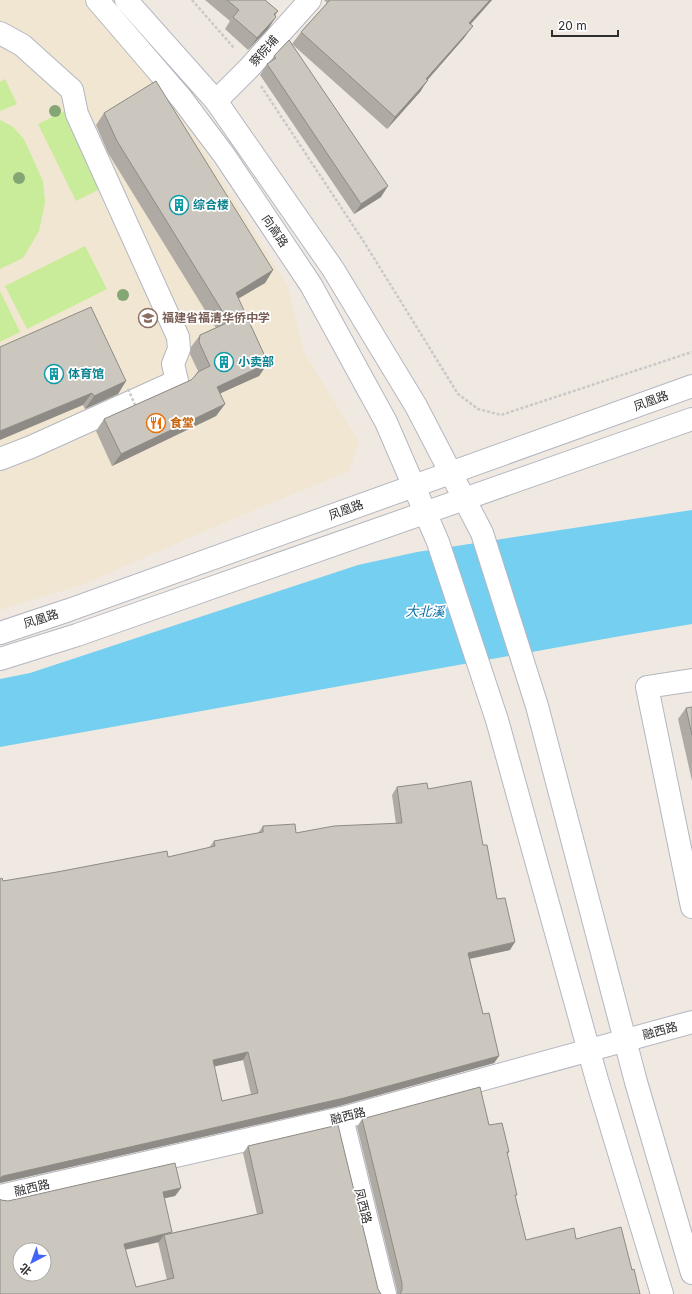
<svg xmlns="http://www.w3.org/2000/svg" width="692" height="1294" font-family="Inter,'Noto Sans SC',sans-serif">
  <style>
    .education { fill: #f0e6d1 }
    .pitch { fill: #c9ec9a }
    .water { fill: #75cff0 }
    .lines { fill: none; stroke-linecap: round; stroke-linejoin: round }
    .minor-casing { stroke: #b4b7c1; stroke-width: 24 }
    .tertiary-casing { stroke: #b4b7c1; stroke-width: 24 }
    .path { stroke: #c9c9c9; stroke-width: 2.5; stroke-dasharray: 3 2; stroke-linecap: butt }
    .minor { stroke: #fff; stroke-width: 22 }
    .tertiary { stroke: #fff; stroke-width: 22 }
    .path-bridge { stroke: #c9c9c9; stroke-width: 2.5; stroke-dasharray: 3 2; stroke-linecap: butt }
    .tree { fill: #84a574 }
    .wall { fill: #afaba4; fill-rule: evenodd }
    .shaded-wall { fill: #8e8b86 }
    .building { fill: #cbc7bf; stroke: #8e8b86; fill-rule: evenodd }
    .labels { text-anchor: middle; stroke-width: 3.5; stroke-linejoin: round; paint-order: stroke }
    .street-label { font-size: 12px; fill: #2e2e2e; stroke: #fff }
    .culture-label { font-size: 12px; font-weight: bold; fill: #0d838f; stroke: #fff; text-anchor: start }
    .education-label { font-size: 12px; font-weight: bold; fill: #785e54; stroke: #fff; text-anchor: start }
    .food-label { font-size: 12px; font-weight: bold; fill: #c56008; stroke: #fff; text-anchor: start }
    .water-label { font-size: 13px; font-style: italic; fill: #0d6fa3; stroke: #fff }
  </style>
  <rect width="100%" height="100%" fill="#efe9e1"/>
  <path class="education" d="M 0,0 L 87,0 L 183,117 L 287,285 L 304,352 L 359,442 L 349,471 L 223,523 L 84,584 L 0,610 Z"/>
  <path class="pitch" d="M 5,79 L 17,104 L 0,111 L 0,82 Z
    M 69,109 L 106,186 L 76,201 L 38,124 Z
    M 0,120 L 12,126 L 24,139 L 43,181 L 45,203 L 39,231 L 23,258 L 0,269 Z
    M 85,246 L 107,289 L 27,329 L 5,286 Z
    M 0,291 L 20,332 L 0,342 Z"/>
  <path class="water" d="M 692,510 L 692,624 L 615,637 L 0,747 L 0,679 L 30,673 L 358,565 L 417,552 Z"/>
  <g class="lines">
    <defs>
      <path id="minor" d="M 0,33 L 22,45 L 72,90 L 77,114 L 178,337 L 179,349 L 173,364 L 177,381 L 31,447 L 0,459
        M 216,101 L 249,68 L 310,0
        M 692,680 L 647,687 L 692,907
        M 342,1118 L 385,1294
        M 0,1196 L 342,1118 L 692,1022"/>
      <path id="tertiary" d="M 97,0 L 182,99 L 224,155 L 311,285 L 386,422 L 438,542 L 497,720 L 597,1080 L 662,1294
        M 126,0 L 216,101 L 333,269 L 416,406 L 482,533 L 537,706 L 636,1082 L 692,1273
        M 0,633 L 69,610 L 692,386
        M 0,659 L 77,635 L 692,419"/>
    </defs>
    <use href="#minor" class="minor-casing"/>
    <use href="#tertiary" class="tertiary-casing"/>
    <path class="path" d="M 192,0 L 235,49
      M 261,86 L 364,242 L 458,394 L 478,409 L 501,415 L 692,352"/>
    <use href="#minor" class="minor"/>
    <use href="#tertiary" class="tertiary"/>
    <path class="path-bridge" d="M 128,389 L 136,407"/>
  </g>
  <g class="tree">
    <circle cx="55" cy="111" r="6"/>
    <circle cx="19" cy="178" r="6"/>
    <circle cx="123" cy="295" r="6"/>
  </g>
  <path class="wall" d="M 205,0 L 265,0 L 278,11 L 268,29 L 248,50 L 225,29 L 230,21 Z
    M 324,0 L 492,0 L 470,25 L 464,38 L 427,80 L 420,92 L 387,129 L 292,44 L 301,32 L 327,3 Z
    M 289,40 L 381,197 L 354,214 L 260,75 L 267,64 L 271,62 L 274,56 Z
    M 104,113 L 273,270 L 265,283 L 238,299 L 268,363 L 259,376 L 220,393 L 225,404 L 216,416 L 112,466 L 96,431 L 104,419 L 191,380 L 193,379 L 198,371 L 190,354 L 191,347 L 200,335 L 216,328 L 108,153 L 96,125 Z
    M 0,347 L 126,381 L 118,394 L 85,409 L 83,405 Z
    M 692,707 L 692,781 L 678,719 L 686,708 Z
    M 397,787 L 428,789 L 483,845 L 510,950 L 470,959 L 483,1014 L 499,1056 L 494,1063 L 339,1106 L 0,1183 L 0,879 L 3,881 L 168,857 L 209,848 L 214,841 L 258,833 L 263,826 L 296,833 L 396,824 L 392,795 ZM 243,1060 L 251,1094 L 222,1101 L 214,1066 Z
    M 362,1119 L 489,1125 L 509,1152 L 507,1155 L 515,1198 L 526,1240 L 576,1239 L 632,1270 L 640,1294 L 397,1294 L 397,1291 L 357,1127 Z
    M 248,1146 L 378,1289 L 0,1294 L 1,1200 L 8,1201 L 181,1188 L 175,1196 L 164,1198 L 171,1233 L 257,1214 L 243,1153 ZM 158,1242 L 167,1280 L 136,1287 L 125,1250 L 159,1242 Z"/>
  <path class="shaded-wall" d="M 490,0 L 492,0 L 461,35 L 469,23 Z
    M 276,17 L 268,29 L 248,50 L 257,38 Z
    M 473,26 L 464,38 L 418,91 L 426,79 Z
    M 428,80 L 420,92 L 387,129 L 395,117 Z
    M 388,186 L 381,197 L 354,214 L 361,204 Z
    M 273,270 L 265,283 L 227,305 L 236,293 Z
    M 268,363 L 259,376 L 208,399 L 217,387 Z
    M 126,381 L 118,394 L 85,409 L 94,396 Z
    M 92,393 L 83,405 L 0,440 L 0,431 Z
    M 225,404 L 216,416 L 112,466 L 121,454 Z
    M 515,942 L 510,950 L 463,960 L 468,953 Z
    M 248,1052 L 243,1060 L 208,1068 L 213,1060 Z
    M 499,1056 L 494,1063 L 339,1106 L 0,1183 L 0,1178 L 3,1176 Z
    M 181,1188 L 175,1196 L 157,1200 L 163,1192 Z
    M 172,1232 L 164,1235 L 159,1242 L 118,1251 L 124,1244 Z"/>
  <path class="building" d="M 227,0 L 265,0 L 278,11 L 274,14 L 276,17 L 257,38 L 233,17 L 239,10 Z
    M 330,0 L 490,0 L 469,23 L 473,26 L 426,79 L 428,80 L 395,117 L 301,32 Z
    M 289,40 L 388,186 L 361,204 L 267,64 L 276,58 L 274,56 Z
    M 156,81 L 273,270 L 236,293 L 268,363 L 217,387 L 225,404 L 121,454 L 104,419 L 191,380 L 195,376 L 198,372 L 210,366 L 199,342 L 200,335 L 229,322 L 117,141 L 104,113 Z
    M 91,307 L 126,381 L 94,396 L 92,393 L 0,431 L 0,347 Z
    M 692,707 L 692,735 L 686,708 Z
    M 471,781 L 483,845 L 487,845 L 497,899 L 505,898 L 515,942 L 468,953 L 483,1014 L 489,1013 L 499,1056 L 344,1098 L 3,1176 L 0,1178 L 0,879 L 2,878 L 3,881 L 57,872 L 167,851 L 168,857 L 215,846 L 214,841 L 263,832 L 263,826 L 295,824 L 296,833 L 334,826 L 402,823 L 397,787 L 427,783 L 428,789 ZM 248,1052 L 258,1093 L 222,1101 L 213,1060 Z
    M 480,1087 L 489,1125 L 502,1123 L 509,1152 L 507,1152 L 517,1195 L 515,1195 L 526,1240 L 574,1228 L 576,1239 L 621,1227 L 632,1270 L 634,1269 L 640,1294 L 400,1294 L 402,1290 L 402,1283 L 362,1119 Z
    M 338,1125 L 378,1289 L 381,1294 L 0,1294 L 0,1199 L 1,1200 L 8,1201 L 175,1163 L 181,1188 L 163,1192 L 172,1232 L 124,1244 L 136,1287 L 174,1278 L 164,1235 L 263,1213 L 248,1146 ZM 20,1250 L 44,1250 L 44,1274 L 20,1274 Z"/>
  <defs>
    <symbol id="building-ring" viewBox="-11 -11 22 22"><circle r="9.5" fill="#fff" stroke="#0f9aa8" stroke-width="1.5"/><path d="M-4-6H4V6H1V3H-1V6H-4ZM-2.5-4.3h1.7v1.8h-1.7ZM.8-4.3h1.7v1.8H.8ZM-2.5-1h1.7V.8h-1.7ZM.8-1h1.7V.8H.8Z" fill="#0f9aa8"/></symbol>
    <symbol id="school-ring" viewBox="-11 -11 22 22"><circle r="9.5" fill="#fff" stroke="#8d6e63" stroke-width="1.5"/><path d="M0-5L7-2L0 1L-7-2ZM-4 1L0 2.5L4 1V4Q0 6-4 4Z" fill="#8d6e63"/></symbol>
    <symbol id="restaurant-ring" viewBox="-11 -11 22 22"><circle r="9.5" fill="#fff" stroke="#e8710a" stroke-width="1.5"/><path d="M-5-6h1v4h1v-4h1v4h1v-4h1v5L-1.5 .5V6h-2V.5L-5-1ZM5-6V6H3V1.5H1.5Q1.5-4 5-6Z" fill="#e8710a"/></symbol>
  </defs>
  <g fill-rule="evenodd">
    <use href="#building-ring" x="168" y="194" width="22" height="22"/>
    <use href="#school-ring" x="137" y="307" width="22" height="22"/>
    <use href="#building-ring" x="213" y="351" width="22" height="22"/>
    <use href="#building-ring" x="43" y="363" width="22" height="22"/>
    <use href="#restaurant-ring" x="145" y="412" width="22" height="22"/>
  </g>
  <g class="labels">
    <g class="street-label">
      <text transform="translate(264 51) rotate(-48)" y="4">察院埔</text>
      <text transform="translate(275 231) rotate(56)" y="4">向高路</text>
      <text transform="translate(651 401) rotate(-20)" y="4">凤凰路</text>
      <text transform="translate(346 510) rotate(-20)" y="4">凤凰路</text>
      <text transform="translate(41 619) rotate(-18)" y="4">凤凰路</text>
      <text transform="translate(660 1031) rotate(-15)" y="4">融西路</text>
      <text transform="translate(348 1116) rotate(-14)" y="4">融西路</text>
      <text transform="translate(32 1188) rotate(-13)" y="4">融西路</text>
      <text transform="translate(363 1206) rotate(76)" y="4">凤西路</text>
    </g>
    <g class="culture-label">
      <text x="193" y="209">综合楼</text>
      <text x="238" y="366">小卖部</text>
      <text x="68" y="378">体育馆</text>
    </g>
    <g class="education-label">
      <text x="162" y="322">福建省福清华侨中学</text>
    </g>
    <g class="food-label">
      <text x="170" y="427">食堂</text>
    </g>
    <g class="water-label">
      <text x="425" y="616">大北溪</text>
    </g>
  </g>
  <g transform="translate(32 1262) rotate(221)"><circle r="19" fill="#ffffff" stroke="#ababab"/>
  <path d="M0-3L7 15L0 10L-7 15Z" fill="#4264fb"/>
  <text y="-6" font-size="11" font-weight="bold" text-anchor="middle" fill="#2e2e2e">北</text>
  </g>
  <path d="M552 30v6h66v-6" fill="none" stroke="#2e2e2e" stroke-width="2"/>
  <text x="558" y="30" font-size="12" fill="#2e2e2e" stroke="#ffffff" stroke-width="3" paint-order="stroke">20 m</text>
</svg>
